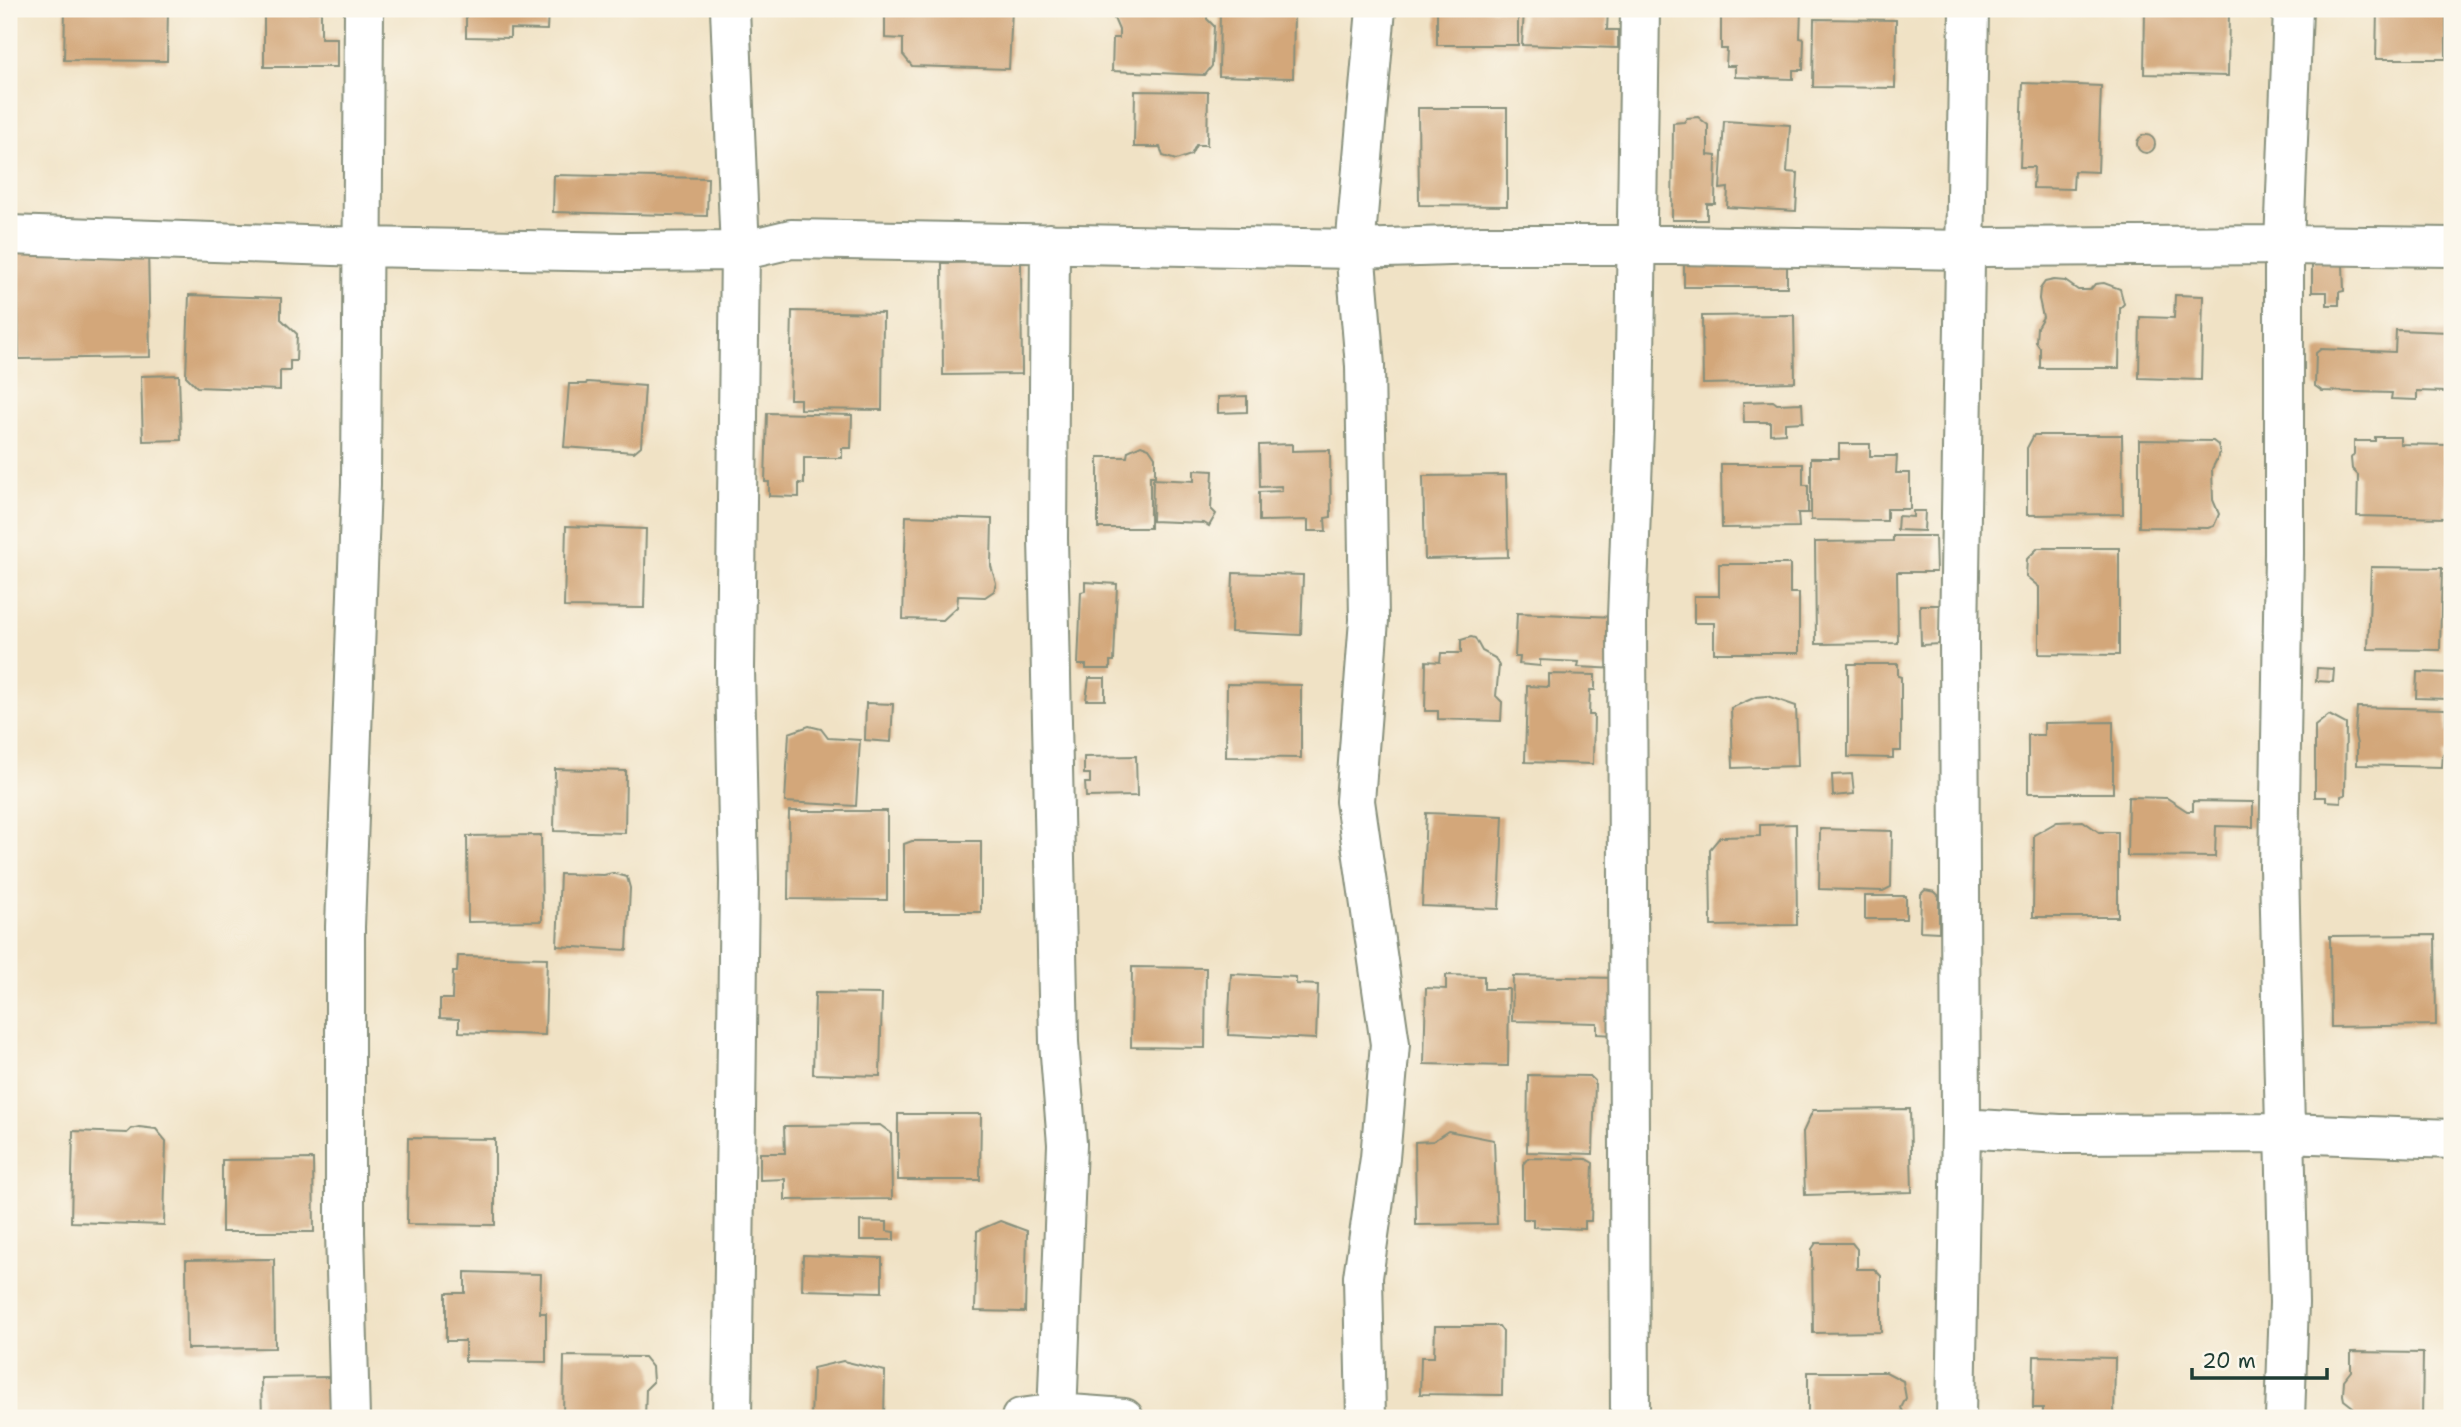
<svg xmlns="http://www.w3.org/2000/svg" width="2461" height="1427" font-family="'Shantell Sans',sans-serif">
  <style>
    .building { fill: #d3a77a }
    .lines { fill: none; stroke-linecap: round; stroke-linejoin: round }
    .street-casing { stroke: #88907c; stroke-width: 42 }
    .street { stroke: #fff; stroke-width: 38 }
  </style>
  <rect width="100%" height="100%" fill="#fbf7ec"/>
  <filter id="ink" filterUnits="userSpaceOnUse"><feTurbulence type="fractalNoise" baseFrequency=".0143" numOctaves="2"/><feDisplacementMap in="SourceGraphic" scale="14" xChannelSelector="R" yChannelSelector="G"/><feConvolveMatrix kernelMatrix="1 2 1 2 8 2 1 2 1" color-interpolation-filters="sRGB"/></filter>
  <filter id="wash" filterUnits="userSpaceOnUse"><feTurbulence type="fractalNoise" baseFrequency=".00686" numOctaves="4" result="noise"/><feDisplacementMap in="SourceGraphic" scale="28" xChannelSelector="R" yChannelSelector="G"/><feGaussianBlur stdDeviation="1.57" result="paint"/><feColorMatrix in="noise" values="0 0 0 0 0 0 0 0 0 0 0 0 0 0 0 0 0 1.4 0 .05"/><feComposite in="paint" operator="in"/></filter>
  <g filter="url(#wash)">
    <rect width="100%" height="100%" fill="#f0e2c5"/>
    <g id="blocks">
      <path class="building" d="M 65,9 L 168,9 L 167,61 L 64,60 Z
        M 456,9 L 548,9 L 547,30 L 510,29 L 510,38 L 466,37 L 466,15 L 456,14 Z
        M 885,9 L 1012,9 L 1009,69 L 912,66 L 903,55 L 903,39 L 885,38 Z
        M 1110,9 L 1207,9 L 1207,19 L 1214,26 L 1212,66 L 1205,75 L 1112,71 L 1113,38 L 1119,38 L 1119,30 Z
        M 1220,9 L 1294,9 L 1293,78 L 1219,76 Z
        M 1437,9 L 1518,9 L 1518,45 L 1437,45 Z
        M 1524,9 L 1608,9 L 1607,30 L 1618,30 L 1618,48 L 1522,45 Z
        M 1727,9 L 1801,9 L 1800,38 L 1804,39 L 1803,70 L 1793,70 L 1793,79 L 1735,77 L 1735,66 L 1726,66 L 1727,49 L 1721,49 L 1721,13 Z
        M 2145,9 L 2229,9 L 2228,76 L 2144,74 Z
        M 2377,9 L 2446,9 L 2446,59 L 2376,59 Z
        M 264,12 L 321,12 L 321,38 L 337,38 L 337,67 L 264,67 Z
        M 1814,19 L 1896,20 L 1895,88 L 1813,87 Z
        M 2023,83 L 2101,86 L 2098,172 L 2074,171 L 2073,189 L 2033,188 L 2034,167 L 2020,167 Z
        M 1135,91 L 1208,92 L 1207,145 L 1196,145 L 1191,155 L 1176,160 L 1163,156 L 1160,147 L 1134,147 Z
        M 1418,108 L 1507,108 L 1507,206 L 1419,205 Z
        M 1698,117 L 1708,125 L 1708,155 L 1716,156 L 1715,204 L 1707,204 L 1707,220 L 1672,220 L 1673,123 L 1684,122 L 1687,118 Z
        M 1724,121 L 1790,125 L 1787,172 L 1798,173 L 1796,211 L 1727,207 L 1728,188 L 1720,189 Z
        M2137 144a9 9 0 1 1 18 0a9 9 0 1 1-18 0Z
        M 554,175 L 708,178 L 707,216 L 553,212 Z
        M 148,248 L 150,357 L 19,359 L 17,250 Z
        M 1684,256 L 1787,256 L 1787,287 L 1684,287 Z
        M 2315,260 L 2343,264 L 2344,291 L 2339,292 L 2339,305 L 2327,305 L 2327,292 L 2312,292 L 2312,266 Z
        M 1021,262 L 1022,374 L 943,375 L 942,263 Z
        M 2054,280 L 2065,281 L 2078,290 L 2090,290 L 2095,284 L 2104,283 L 2120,289 L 2124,304 L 2120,308 L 2119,368 L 2040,368 L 2040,348 L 2036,342 L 2037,327 L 2043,317 L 2039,299 L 2040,289 L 2045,282 Z
        M 189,295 L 281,298 L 281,319 L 297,334 L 296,361 L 290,361 L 290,371 L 280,371 L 280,390 L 197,387 L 186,376 Z
        M 2175,295 L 2203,296 L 2201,380 L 2139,378 L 2140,317 L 2174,318 Z
        M 792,311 L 883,313 L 882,410 L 800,409 L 800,399 L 790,399 Z
        M 1794,315 L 1795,382 L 1703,384 L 1702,316 Z
        M 2396,330 L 2449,332 L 2447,392 L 2417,391 L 2417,400 L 2391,399 L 2392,393 L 2322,391 L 2315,386 L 2316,353 L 2321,349 L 2395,352 Z
        M 179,375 L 181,440 L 143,441 L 141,376 Z
        M 587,382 L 645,386 L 641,446 L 634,452 L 564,447 L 569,384 L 586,384 Z
        M 1247,396 L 1247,412 L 1218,413 L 1218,397 Z
        M 1773,401 L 1777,404 L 1802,403 L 1803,422 L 1785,423 L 1785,433 L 1770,434 L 1770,422 L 1744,422 L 1743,402 Z
        M 767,413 L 852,415 L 851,448 L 842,448 L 842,458 L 804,458 L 804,484 L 799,483 L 799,497 L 769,496 L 769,482 L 765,482 Z
        M 2034,435 L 2122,435 L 2123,514 L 2027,515 L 2027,448 Z
        M 2375,437 L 2400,437 L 2400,444 L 2448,445 L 2446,518 L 2357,516 L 2358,475 L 2352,469 L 2351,458 L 2354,454 L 2354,441 L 2375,441 Z
        M 2139,440 L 2213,441 L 2218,445 L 2220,453 L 2212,469 L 2213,500 L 2219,514 L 2214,526 L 2208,528 L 2139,527 Z
        M 1292,444 L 1292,451 L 1330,450 L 1331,517 L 1325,518 L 1326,531 L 1308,531 L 1308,520 L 1259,521 L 1259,492 L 1282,491 L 1281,486 L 1260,487 L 1259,445 Z
        M 1839,444 L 1870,444 L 1870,456 L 1897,456 L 1896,473 L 1910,473 L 1910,509 L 1887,509 L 1887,521 L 1811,520 L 1811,458 L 1839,458 Z
        M 1141,445 L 1149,448 L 1155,457 L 1155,476 L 1150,476 L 1150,528 L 1098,528 L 1098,457 L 1127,457 L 1128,451 Z
        M 1721,464 L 1803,464 L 1803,485 L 1808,485 L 1808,513 L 1798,513 L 1799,527 L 1722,528 Z
        M 1194,470 L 1213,471 L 1211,509 L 1216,514 L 1209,526 L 1204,523 L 1152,521 L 1153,479 L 1194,481 Z
        M 1506,475 L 1508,557 L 1425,559 L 1423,476 Z
        M 1913,511 L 1925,511 L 1924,531 L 1897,530 L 1898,516 L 1913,517 Z
        M 906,516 L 992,519 L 991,566 L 996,583 L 994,591 L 985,597 L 958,596 L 957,607 L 943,620 L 903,619 Z
        M 566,526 L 646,529 L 644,608 L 564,607 Z
        M 1893,536 L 1935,536 L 1936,572 L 1897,572 L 1898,643 L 1816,644 L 1815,542 L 1893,541 Z
        M 2038,548 L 2119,548 L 2119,655 L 2039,654 L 2039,587 L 2026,576 L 2027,559 Z
        M 1719,564 L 1790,564 L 1790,593 L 1799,593 L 1799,653 L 1714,653 L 1714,623 L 1694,623 L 1694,596 L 1719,596 Z
        M 2371,567 L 2442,568 L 2440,650 L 2368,649 Z
        M 1233,573 L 1303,575 L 1301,635 L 1231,632 Z
        M 1085,582 L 1117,584 L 1114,661 L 1110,661 L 1110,669 L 1086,669 L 1086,665 L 1078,665 L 1081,592 L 1085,591 Z
        M 1920,605 L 1940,605 L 1940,644 L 1921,645 Z
        M 1517,613 L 1615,617 L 1618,669 L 1578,667 L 1579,662 L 1540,660 L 1540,666 L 1519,664 L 1520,657 L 1515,657 Z
        M 1471,637 L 1475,638 L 1482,651 L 1495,658 L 1499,666 L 1496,696 L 1502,702 L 1501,721 L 1438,719 L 1438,711 L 1425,711 L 1426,661 L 1440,662 L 1441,653 L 1461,653 L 1461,640 Z
        M 1848,664 L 1898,664 L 1898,676 L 1901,677 L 1901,751 L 1893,751 L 1893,758 L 1848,757 Z
        M 2317,668 L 2334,669 L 2333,682 L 2316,681 Z
        M 2417,672 L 2452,673 L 2452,689 L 2450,689 L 2449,699 L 2416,698 Z
        M 1549,674 L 1595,675 L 1595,690 L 1590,690 L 1589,715 L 1594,715 L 1593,764 L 1525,762 L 1527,686 L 1549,687 Z
        M 1089,678 L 1105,678 L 1105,700 L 1086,700 Z
        M 1227,684 L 1301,685 L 1301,758 L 1226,757 Z
        M 1767,696 L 1796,706 L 1798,766 L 1733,768 L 1731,708 L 1756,697 Z
        M 866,703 L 893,704 L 891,742 L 865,740 Z
        M 2357,707 L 2446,709 L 2446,732 L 2451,732 L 2450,753 L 2443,754 L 2442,767 L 2357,765 L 2357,744 L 2355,736 Z
        M 2329,715 L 2346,724 L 2345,795 L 2341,796 L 2341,802 L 2326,801 L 2326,797 L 2315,797 L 2315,726 Z
        M 2113,722 L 2113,793 L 2028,793 L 2028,735 L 2044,735 L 2044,723 Z
        M 809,726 L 821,729 L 828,738 L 860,740 L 856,806 L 785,802 L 789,733 Z
        M 1136,756 L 1137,796 L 1086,797 L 1085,783 L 1090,783 L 1090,774 L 1084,774 L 1084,757 Z
        M 555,769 L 626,771 L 625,833 L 554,831 Z
        M 1852,774 L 1854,794 L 1833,796 L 1832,775 Z
        M 2128,797 L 2167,798 L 2187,811 L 2193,811 L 2193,801 L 2253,802 L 2253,827 L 2216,826 L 2215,857 L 2127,856 Z
        M 789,811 L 887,811 L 887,900 L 788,899 Z
        M 1426,813 L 1503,816 L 1499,909 L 1422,906 Z
        M 2083,821 L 2099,832 L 2118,832 L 2118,917 L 2033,917 L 2034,835 L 2057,822 Z
        M 1796,824 L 1797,925 L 1711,926 L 1710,849 L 1720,837 L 1760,836 L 1760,825 Z
        M 1820,829 L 1892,831 L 1891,887 L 1883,891 L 1819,889 Z
        M 541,835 L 542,921 L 468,922 L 467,836 Z
        M 912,841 L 981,841 L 981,912 L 904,912 L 904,844 Z
        M 612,873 L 627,877 L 630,888 L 627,950 L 557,946 L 560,874 L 604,875 Z
        M 1925,890 L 1935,892 L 1939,896 L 1939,932 L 1920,931 L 1921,894 Z
        M 1865,896 L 1906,896 L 1906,919 L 1865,919 Z
        M 2435,935 L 2436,1025 L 2331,1027 L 2330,936 Z
        M 458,956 L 547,958 L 545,1035 L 459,1032 L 459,1019 L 440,1018 L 440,999 L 452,999 L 453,972 L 457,972 Z
        M 1132,967 L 1206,968 L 1205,1048 L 1131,1047 Z
        M 1231,974 L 1296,977 L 1296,984 L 1318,985 L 1316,1039 L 1228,1035 Z
        M 1446,975 L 1484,976 L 1484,989 L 1509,989 L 1508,1066 L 1424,1064 L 1426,988 L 1446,989 Z
        M 1513,976 L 1617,978 L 1616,1035 L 1597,1034 L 1597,1023 L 1512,1021 Z
        M 815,993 L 882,994 L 880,1076 L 813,1074 Z
        M 1528,1075 L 1590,1076 L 1595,1081 L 1593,1154 L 1527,1152 Z
        M 1910,1109 L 1912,1192 L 1805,1195 L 1803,1132 L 1813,1110 Z
        M 898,1114 L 981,1114 L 980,1180 L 898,1180 Z
        M 880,1125 L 891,1133 L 892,1199 L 785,1200 L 785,1179 L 760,1180 L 760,1153 L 785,1153 L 784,1126 Z
        M 139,1127 L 156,1129 L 166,1141 L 164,1225 L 71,1222 L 73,1131 L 127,1133 L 131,1129 Z
        M 1448,1131 L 1494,1140 L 1497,1224 L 1416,1225 L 1415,1142 L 1433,1141 Z
        M 408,1138 L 495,1139 L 495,1225 L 407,1224 Z
        M 1528,1158 L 1586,1159 L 1593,1163 L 1591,1221 L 1585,1221 L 1585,1229 L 1533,1227 L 1533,1219 L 1523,1219 L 1523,1164 Z
        M 313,1159 L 314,1232 L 222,1232 L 222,1160 Z
        M 860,1221 L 887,1222 L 887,1231 L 894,1232 L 894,1240 L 860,1240 Z
        M 1000,1221 L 1027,1231 L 1025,1312 L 975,1311 L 977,1231 Z
        M 1816,1243 L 1852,1243 L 1857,1249 L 1857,1269 L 1874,1269 L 1881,1276 L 1881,1332 L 1813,1333 L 1812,1249 Z
        M 803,1255 L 882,1258 L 882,1292 L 802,1290 Z
        M 274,1259 L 275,1348 L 187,1349 L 186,1260 Z
        M 465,1272 L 541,1274 L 540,1313 L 546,1313 L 546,1362 L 465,1361 L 465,1341 L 446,1341 L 446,1293 L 465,1293 Z
        M 1435,1326 L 1499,1326 L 1503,1332 L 1502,1395 L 1420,1394 L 1421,1357 L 1434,1357 Z
        M 2351,1352 L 2423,1353 L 2422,1418 L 2353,1418 L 2353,1407 L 2344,1400 L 2343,1395 L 2344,1380 L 2351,1371 Z
        M 564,1356 L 644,1357 L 652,1367 L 653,1382 L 646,1389 L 645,1418 L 563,1418 Z
        M 2034,1356 L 2115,1358 L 2114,1418 L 2043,1418 L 2043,1408 L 2033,1408 Z
        M 843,1361 L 885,1371 L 884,1418 L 811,1418 L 813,1368 Z
        M 1808,1372 L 1886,1372 L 1903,1381 L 1906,1398 L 1901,1408 L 1907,1418 L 1808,1418 Z
        M 330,1377 L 330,1418 L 262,1418 L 261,1378 Z"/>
    </g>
  </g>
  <g filter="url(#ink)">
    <use href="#blocks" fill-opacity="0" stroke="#88907c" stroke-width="2"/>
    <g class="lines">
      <defs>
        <path id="street" d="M 730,9 L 740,251 L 735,669 L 739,880 L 732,1418
          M 9,235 L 363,247 L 624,252 L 740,251 L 791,239 L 1355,249 L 1482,245 L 1678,245 L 1965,250 L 1984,247 L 2284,245 L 2452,247
          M 1050,243 L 1048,538 L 1059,1042 L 1067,1144 L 1057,1418
          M 1961,1128 L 2060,1134 L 2286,1133 L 2452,1139
          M 350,1418 L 345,1232 L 345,927 L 361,484 L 364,9
          M 1021,1418 L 1057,1413 L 1124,1418
          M 1366,1418 L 1363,1277 L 1380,1158 L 1390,1044 L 1355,801 L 1369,620 L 1365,366 L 1355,249 L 1376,9
          M 1630,1418 L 1627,617 L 1634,429 L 1640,9
          M 1956,1418 L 1961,1128 L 1959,639 L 1969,9
          M 2285,1418 L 2289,1303 L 2279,867 L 2284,553 L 2284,245 L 2293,9"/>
      </defs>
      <use href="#street" class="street-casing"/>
      <use href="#street" class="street"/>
    </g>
  </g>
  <rect width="2461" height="1427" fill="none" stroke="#fbf7ec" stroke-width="35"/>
  <path d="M2192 1368v10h135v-10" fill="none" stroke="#1f3d34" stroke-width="3.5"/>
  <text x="2202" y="1368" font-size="21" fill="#1f3d34" stroke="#fbf7ec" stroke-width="5" paint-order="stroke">20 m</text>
</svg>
